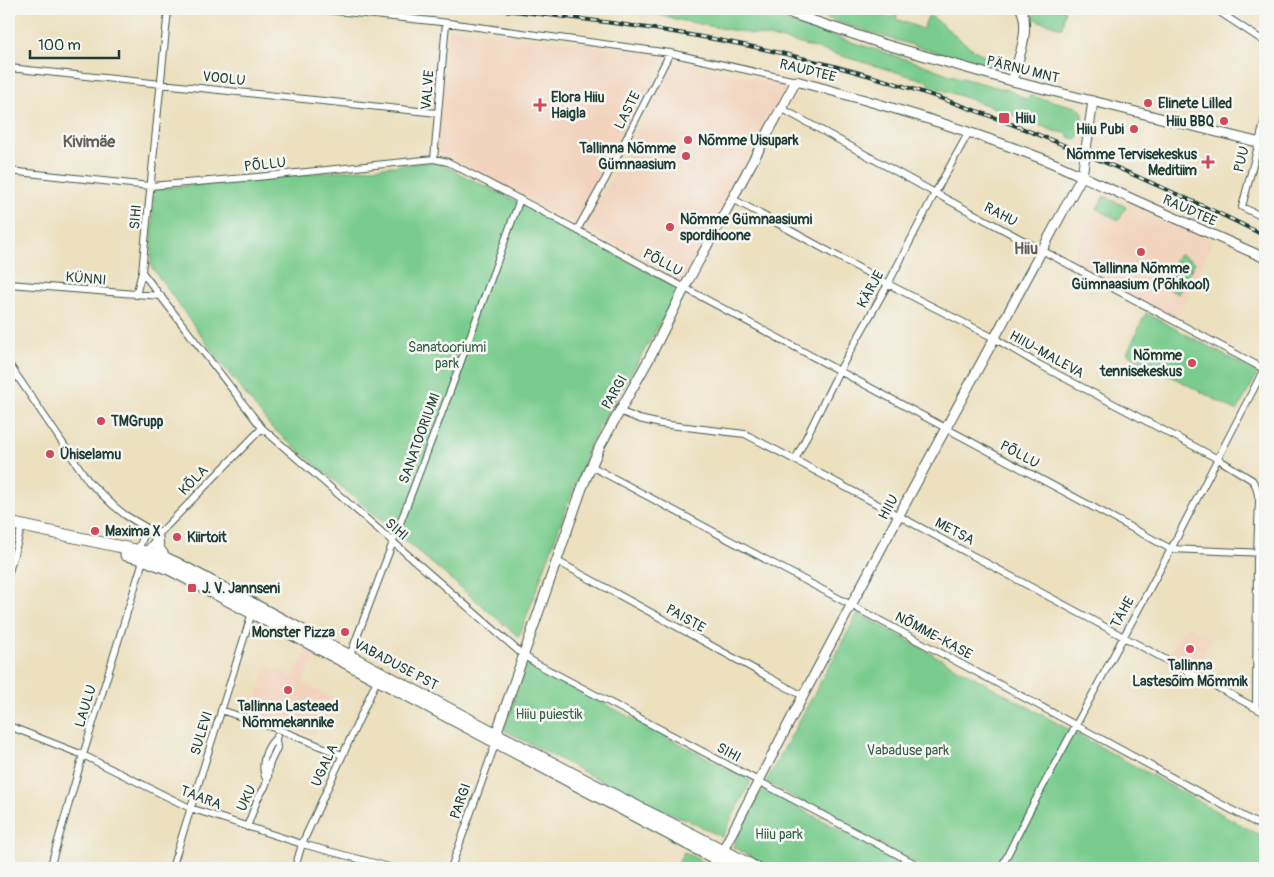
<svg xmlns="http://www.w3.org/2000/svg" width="1274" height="877" font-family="Pangolin,sans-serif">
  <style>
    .built { fill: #f2d4be }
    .green { fill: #7acc8e; stroke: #4c8461 }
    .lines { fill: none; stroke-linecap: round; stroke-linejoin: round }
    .street-casing { stroke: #3e5549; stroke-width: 8 }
    .secondary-casing { stroke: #3e5549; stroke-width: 11 }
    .highway-casing { stroke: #3e5549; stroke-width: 13 }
    .street { stroke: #fff; stroke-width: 6 }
    .secondary { stroke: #fff; stroke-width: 9 }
    .highway { stroke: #fff; stroke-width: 11 }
    .rail-casing { stroke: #1f3d34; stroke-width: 4 }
    .rail { stroke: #f6f6f2; stroke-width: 2; stroke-dasharray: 5.5; stroke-linecap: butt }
    .poi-dot { fill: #d1495b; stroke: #f6f6f2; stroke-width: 2 }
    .labels { text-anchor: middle; stroke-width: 5; stroke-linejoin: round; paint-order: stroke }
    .street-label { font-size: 14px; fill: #1f3d34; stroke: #f6f6f2 }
    .poi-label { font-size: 14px; font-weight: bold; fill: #1f3d34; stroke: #f6f6f2; text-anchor: start }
    .park-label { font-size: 14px; fill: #36614a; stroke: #f6f6f2 }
    .quarter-label { font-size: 16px; font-weight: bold; fill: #626159; stroke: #f6f6f2 }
  </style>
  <rect width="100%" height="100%" fill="#f6f6f2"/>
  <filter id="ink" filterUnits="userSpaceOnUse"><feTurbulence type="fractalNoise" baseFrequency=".02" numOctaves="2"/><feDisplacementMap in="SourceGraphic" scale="10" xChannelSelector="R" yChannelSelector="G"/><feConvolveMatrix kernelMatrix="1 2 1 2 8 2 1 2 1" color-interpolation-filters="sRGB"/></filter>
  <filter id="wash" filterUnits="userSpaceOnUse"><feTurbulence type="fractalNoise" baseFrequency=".0096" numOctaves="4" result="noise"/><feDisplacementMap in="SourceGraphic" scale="20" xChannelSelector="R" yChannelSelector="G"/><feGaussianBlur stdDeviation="1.12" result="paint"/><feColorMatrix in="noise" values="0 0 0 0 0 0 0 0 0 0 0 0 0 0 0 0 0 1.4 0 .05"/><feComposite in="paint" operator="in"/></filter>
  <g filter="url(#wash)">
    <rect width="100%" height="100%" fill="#ece0bf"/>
    <path class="built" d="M 452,29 L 539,38 L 662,54 L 664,58 L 663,63 L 575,223 L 537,205 L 445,156 L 440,152 L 437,146 L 449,30 Z
      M 676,62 L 787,86 L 681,282 L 584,227 Z
      M 1105,192 L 1212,241 L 1176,322 L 1069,264 Z
      M 1186,625 L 1212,639 L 1194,672 L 1167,658 Z
      M 307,650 L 316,655 L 302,683 L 331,697 L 314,736 L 282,722 L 252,714 L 267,664 L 293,678 Z"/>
    <path class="green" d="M 633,9 L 752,9 L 798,25 L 924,65 L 950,75 L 1008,90 L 1026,99 L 1031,96 L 1076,107 L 1081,110 L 1083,114 L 1078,139 L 1076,140 L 1068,136 L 1066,133 L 1054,131 L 987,105 L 931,86 L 927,81 L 794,42 L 684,21 Z
      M 809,9 L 869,9 L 891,17 L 897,15 L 896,19 L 923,29 L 928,16 L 934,18 C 949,30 964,44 981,54 C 989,58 1000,59 1006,65 L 1004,68 L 998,69 L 962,59 L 960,58 L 956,58 L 852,27 L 809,12 Z
      M 1040,9 L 1065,9 L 1062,28 L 1039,21 L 1032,17 Z
      M 433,162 L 442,165 L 516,201 L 680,289 L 590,444 L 519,637 L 271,427 L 217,358 L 151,266 L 154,189 Z
      M 1104,196 L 1126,207 L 1119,220 L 1097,209 Z
      M 1179,254 L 1195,262 L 1178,294 L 1162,286 Z
      M 1146,313 L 1258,373 L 1237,411 L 1127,353 Z
      M 858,613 L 1265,838 L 1265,868 L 924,868 L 766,782 Z
      M 527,663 L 751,781 L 722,837 L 685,819 L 639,801 L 504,730 Z
      M 762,788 L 910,868 L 772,868 L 733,847 Z
      M 684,852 C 692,856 703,860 707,868 L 675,868 Z"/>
  </g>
  <g filter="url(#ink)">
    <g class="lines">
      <defs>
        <path id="street" d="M 168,9 L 142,272 L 262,428 L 523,655 L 537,664 L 923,868
          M 317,9 L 441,22 L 670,53 L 796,81
          M 1215,9 L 1265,42
          M 9,68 L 437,113
          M 781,108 L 935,193 L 1264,369
          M 1265,119 L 1242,207 L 1265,218
          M 434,159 L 446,23
          M 9,171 L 150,186 L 257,177 L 434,159 L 448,162 L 534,207 L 1171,549 L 1265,553
          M 733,199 L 888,284 L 994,338 L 1038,364 L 1218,459 L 1252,480 L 1256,486 L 1259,500 L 1257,553 L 1256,708
          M 577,230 L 606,178 L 670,53
          M 9,284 L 161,296
          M 136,295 L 142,272
          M 9,364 L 89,482 L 114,506 L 125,515 L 147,528 L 160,533
          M 619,411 L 639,419 L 661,424 L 745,434 L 795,460 L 1265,713
          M 795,460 L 839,371 L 888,284 L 935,193 L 969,132
          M 591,466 L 1081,728 L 1265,828
          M 139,552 L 138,550 L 147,528
          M 557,561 L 803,696
          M 9,572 L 22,526
          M 349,658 L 452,386 L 520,199
          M 221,710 L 280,730 L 342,755
          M 9,726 L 83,755 L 190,808 L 302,844 L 393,868
          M 267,780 C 260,770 264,752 272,742 C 274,740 276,739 277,736
          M 247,827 L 258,798 L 265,787 L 268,778 L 269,765 L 277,748 L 276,739
          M 50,868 L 83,755 L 142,564 L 145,552 L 157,538 L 160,533 L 262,428
          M 172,868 L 250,619 L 253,611
          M 295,868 L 302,844 L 378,678
          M 451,868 L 496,742
          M 1001,868 L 1029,812 L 1171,549 L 1265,367"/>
        <path id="secondary" d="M 778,9 L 880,43 L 1012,81 L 1265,144
          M 1012,81 C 1018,60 1031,29 1021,9
          M 496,740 L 496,734 L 582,488 L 600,446 L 649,359 L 688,281 L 796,81 C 875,102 954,125 1030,154 C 1058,164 1083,177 1110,189 C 1162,212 1213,235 1265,258
          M 723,850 L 803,696 L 899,515 L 1082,176 L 1093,101"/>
        <path id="highway" d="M 9,523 L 145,552 L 165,558 L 178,564 C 304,631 430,700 558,766 C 623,801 691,832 756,868
          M 157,538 L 158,548 L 165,558
          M 126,555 L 143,559 L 171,570 L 733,868"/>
      </defs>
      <use href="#street" class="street-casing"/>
      <use href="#secondary" class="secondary-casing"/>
      <use href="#highway" class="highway-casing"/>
      <use href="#street" class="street"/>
      <use href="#secondary" class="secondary"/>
      <use href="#highway" class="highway"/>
      <defs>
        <path id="rail" d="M 493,9 C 601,20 708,34 814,61 C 925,88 1032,130 1136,176 C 1179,195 1223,214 1265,236"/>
      </defs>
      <use href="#rail" class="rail-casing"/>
      <use href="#rail" class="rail"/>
    </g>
  </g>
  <g class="poi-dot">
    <circle cx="1148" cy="103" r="5"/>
    <path d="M537.5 97.5h5v5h5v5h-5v5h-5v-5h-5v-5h5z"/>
    <rect x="998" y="112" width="12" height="12" rx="2.5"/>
    <circle cx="1224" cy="121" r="5"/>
    <circle cx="1134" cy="129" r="5"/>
    <circle cx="688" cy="140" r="5"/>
    <circle cx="686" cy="156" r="5"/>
    <path d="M1205.5 154.5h5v5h5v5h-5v5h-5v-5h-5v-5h5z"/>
    <circle cx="670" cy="227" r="5"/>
    <circle cx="1141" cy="252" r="5"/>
    <circle cx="1192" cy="363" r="5"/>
    <circle cx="101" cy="421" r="5"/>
    <circle cx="50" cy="454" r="5"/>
    <circle cx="95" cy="531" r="5"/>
    <circle cx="177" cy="537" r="5"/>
    <rect x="187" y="583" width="10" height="10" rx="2.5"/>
    <circle cx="345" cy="632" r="5"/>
    <circle cx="1190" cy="649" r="5"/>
    <circle cx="288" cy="690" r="5"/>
  </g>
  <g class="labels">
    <g class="street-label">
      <text transform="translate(1023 69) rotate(14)" y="5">PÄRNU MNT</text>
      <text transform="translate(808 70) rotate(14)" y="5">RAUDTEE</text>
      <text transform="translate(224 78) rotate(6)" y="5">VOOLU</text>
      <text transform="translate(427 90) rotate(-85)" y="5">VALVE</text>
      <text transform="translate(627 110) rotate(-63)" y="5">LASTE</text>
      <text transform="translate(1241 159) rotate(-76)" y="5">PUU</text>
      <text transform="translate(265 164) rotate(-6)" y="5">PÕLLU</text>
      <text transform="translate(1190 210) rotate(24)" y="5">RAUDTEE</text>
      <text transform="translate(1001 214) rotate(28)" y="5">RAHU</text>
      <text transform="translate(135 217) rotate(-85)" y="5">SIHI</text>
      <text transform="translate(663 262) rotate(28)" y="5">PÕLLU</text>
      <text transform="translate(86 278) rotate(5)" y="5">KÜNNI</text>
      <text transform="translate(870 289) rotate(-61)" y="5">KÄRJE</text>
      <text transform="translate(1047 354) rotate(29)" y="5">HIIU-MALEVA</text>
      <text transform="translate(614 392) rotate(-60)" y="5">PARGI</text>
      <text transform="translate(419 438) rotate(-70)" y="5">SANATOORIUMI</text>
      <text transform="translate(1020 454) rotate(28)" y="5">PÕLLU</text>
      <text transform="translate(193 480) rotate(-46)" y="5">KÕLA</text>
      <text transform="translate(888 507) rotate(-62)" y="5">HIIU</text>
      <text transform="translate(397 529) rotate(41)" y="5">SIHI</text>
      <text transform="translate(955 531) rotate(28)" y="5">METSA</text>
      <text transform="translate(1122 612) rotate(-61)" y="5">TÄHE</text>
      <text transform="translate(686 618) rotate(29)" y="5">PAISTE</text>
      <text transform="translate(934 635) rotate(28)" y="5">NÕMME-KASE</text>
      <text transform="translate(396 664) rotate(28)" y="5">VABADUSE PST</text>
      <text transform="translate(85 706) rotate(-73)" y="5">LAULU</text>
      <text transform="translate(201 733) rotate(-73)" y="5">SULEVI</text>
      <text transform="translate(729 752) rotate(28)" y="5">SIHI</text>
      <text transform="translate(324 765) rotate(-66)" y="5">UGALA</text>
      <text transform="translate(201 797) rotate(21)" y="5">TAARA</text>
      <text transform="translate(246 798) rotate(-65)" y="5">UKU</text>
      <text transform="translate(460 801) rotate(-71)" y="5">PARGI</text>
    </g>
    <g class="poi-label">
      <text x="551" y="102">Elora Hiiu<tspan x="551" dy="16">Haigla</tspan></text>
      <text x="1158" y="108">Elinete Lilled</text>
      <text x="1015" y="123">Hiiu</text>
      <text x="1214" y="126" text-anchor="end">Hiiu BBQ</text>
      <text x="1124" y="134" text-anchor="end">Hiiu Pubi</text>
      <text x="698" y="145">Nõmme Uisupark</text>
      <text x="676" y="153" text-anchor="end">Tallinna Nõmme<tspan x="676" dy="16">Gümnaasium</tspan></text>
      <text x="1197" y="159" text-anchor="end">Nõmme Tervisekeskus<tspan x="1197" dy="16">Meditiim</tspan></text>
      <text x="680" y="224">Nõmme Gümnaasiumi<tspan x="680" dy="16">spordihoone</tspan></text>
      <text x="1141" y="273" text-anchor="middle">Tallinna Nõmme<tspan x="1141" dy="16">Gümnaasium (Põhikool)</tspan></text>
      <text x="1182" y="360" text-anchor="end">Nõmme<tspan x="1182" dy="16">tennisekeskus</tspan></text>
      <text x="111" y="426">TMGrupp</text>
      <text x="60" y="459">Ühiselamu</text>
      <text x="105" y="536">Maxima X</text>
      <text x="187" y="542">Kiirtoit</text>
      <text x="202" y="593">J. V. Jannseni</text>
      <text x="335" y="637" text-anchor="end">Monster Pizza</text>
      <text x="1190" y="670" text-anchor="middle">Tallinna<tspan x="1190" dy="16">Lastesõim Mõmmik</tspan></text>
      <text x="288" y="711" text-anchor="middle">Tallinna Lasteaed<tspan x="288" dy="16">Nõmmekannike</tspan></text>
    </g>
    <g class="park-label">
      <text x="447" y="352">Sanatooriumi<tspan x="447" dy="16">park</tspan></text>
      <text x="549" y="719">Hiiu puiestik</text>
      <text x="908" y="755">Vabaduse park</text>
      <text x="779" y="839">Hiiu park</text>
    </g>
    <g class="quarter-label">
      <text x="89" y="147">Kivimäe</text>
      <text x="1026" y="254">Hiiu</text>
    </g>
  </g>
  <rect width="1274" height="877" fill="none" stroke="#f6f6f2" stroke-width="30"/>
  <path d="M30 50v8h89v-8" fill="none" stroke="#1f3d34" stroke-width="2.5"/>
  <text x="38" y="50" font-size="15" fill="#1f3d34" stroke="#f6f6f2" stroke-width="4" paint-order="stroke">100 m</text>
</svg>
